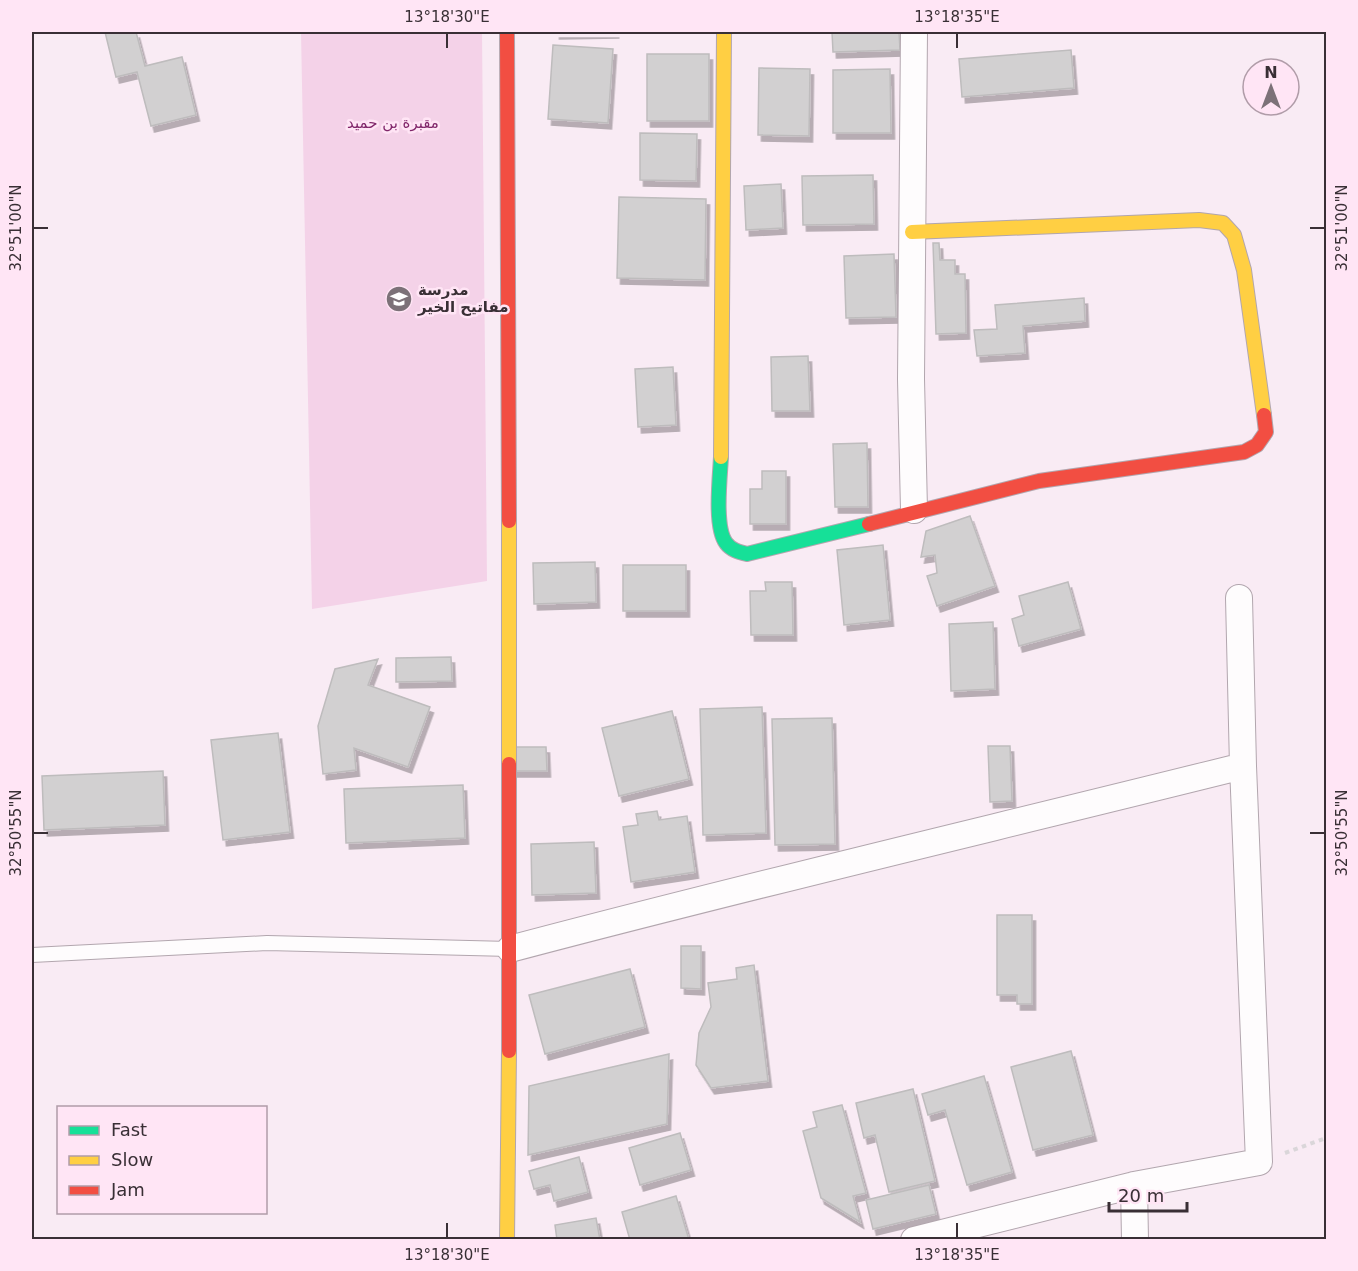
<svg xmlns="http://www.w3.org/2000/svg" width="1358" height="1271" font-family="'DejaVu Sans','Noto Naskh Arabic',sans-serif">
  <style>
    .green { fill: #f4d2e8 }
    .building { fill: #d2d0d1; stroke: #bebcbd; stroke-width: 1.5; filter: url(#shadow) }
    .lines { fill: none; stroke-linecap: round; stroke-linejoin: round }
    .lane-casing { stroke: #b2a6ae; stroke-width: 16 }
    .street-casing { stroke: #b2a6ae; stroke-width: 28 }
    .fast-casing { stroke: #b2a6ae; stroke-width: 16 }
    .slow-casing { stroke: #b2a6ae; stroke-width: 16 }
    .jam-casing { stroke: #b2a6ae; stroke-width: 16 }
    .path { stroke: #dad6d9; stroke-width: 4; stroke-dasharray: 4.5 4.5; stroke-linecap: butt }
    .lane { stroke: #fefcfd; stroke-width: 14 }
    .street { stroke: #fefcfd; stroke-width: 26 }
    .fast { stroke: #16e098; stroke-width: 14 }
    .slow { stroke: #ffcf43; stroke-width: 14 }
    .jam { stroke: #f24e42; stroke-width: 14 }
    .ticks { fill: none; stroke: #392f35; stroke-width: 2 }
    .labels { text-anchor: middle; stroke-width: 5; stroke-linejoin: round; paint-order: stroke }
    .park-label { font-size: 15px; fill: #80266a; stroke: #ffe5f5 }
    .poi-label { font-size: 15px; font-weight: bold; fill: #392f35; stroke: #ffe5f5; text-anchor: start }
    .neatline { fill: none; stroke: #392f35; stroke-width: 2 }
    .ticks-label { font-size: 15px; text-anchor: middle; fill: #392f35 }
  </style>
  <defs>
    <filter id="shadow"><feDropShadow dx="3.5" dy="6" stdDeviation="0" flood-color="#0004"/></filter>
  </defs>
  <rect width="100%" height="100%" fill="#f9ebf4"/>
  <path class="green" d="M 301,32 L 482,32 L 487,581 L 312,609 Z"/>
  <path class="building" d="M 105,32 L 136,32 L 145,66 L 182,57 L 196,115 L 151,126 L 137,72 L 116,77 Z
    M 556,32 L 616,32 L 556,33 Z
    M 832,32 L 899,32 L 900,50 L 833,52 Z
    M 553,45 L 613,49 L 608,123 L 548,119 Z
    M 1071,50 L 1074,88 L 962,97 L 959,59 Z
    M 647,54 L 709,54 L 709,121 L 647,121 Z
    M 759,68 L 810,69 L 809,136 L 758,135 Z
    M 890,69 L 891,133 L 833,133 L 833,70 Z
    M 640,133 L 697,134 L 696,181 L 640,180 Z
    M 873,175 L 874,224 L 803,225 L 802,176 Z
    M 781,184 L 783,228 L 746,230 L 744,186 Z
    M 619,197 L 706,199 L 705,280 L 617,278 Z
    M 933,243 L 939,243 L 940,260 L 955,260 L 955,274 L 965,274 L 966,333 L 936,334 Z
    M 894,254 L 896,317 L 846,318 L 844,256 Z
    M 1084,298 L 1085,321 L 1023,326 L 1025,353 L 977,356 L 974,330 L 997,329 L 995,305 Z
    M 808,356 L 810,411 L 772,411 L 771,357 Z
    M 673,367 L 676,425 L 638,427 L 635,369 Z
    M 867,443 L 868,507 L 835,507 L 833,444 Z
    M 762,471 L 786,471 L 786,524 L 750,524 L 750,489 L 762,489 Z
    M 970,516 L 995,586 L 937,606 L 927,576 L 937,573 L 935,555 L 921,557 L 926,531 Z
    M 883,545 L 890,620 L 844,625 L 837,550 Z
    M 595,562 L 596,602 L 534,604 L 533,563 Z
    M 623,565 L 686,565 L 686,611 L 623,611 Z
    M 765,582 L 792,582 L 793,635 L 751,635 L 750,591 L 766,591 Z
    M 1068,582 L 1081,629 L 1019,646 L 1012,619 L 1024,615 L 1019,596 Z
    M 993,622 L 995,689 L 951,691 L 949,624 Z
    M 451,657 L 452,681 L 396,682 L 396,658 Z
    M 378,659 L 368,685 L 430,707 L 408,767 L 354,748 L 356,770 L 323,774 L 318,726 L 335,669 Z
    M 762,707 L 766,833 L 703,835 L 700,709 Z
    M 672,711 L 689,779 L 619,796 L 602,728 Z
    M 832,718 L 835,844 L 775,845 L 772,719 Z
    M 278,733 L 290,832 L 223,840 L 211,740 Z
    M 988,746 L 1010,746 L 1012,801 L 990,802 Z
    M 513,747 L 546,747 L 547,771 L 513,771 Z
    M 163,771 L 165,825 L 44,830 L 42,776 Z
    M 463,785 L 465,838 L 346,843 L 344,789 Z
    M 657,811 L 659,820 L 687,816 L 695,872 L 631,882 L 623,827 L 638,825 L 636,814 Z
    M 594,842 L 596,893 L 532,895 L 531,844 Z
    M 997,915 L 1032,915 L 1032,1004 L 1017,1004 L 1017,995 L 997,995 Z
    M 681,946 L 701,946 L 701,989 L 681,988 Z
    M 754,965 L 768,1081 L 711,1088 L 696,1065 L 699,1033 L 711,1007 L 708,983 L 737,979 L 736,968 Z
    M 630,969 L 645,1027 L 545,1054 L 529,995 Z
    M 1071,1051 L 1093,1135 L 1033,1150 L 1011,1067 Z
    M 669,1054 L 667,1124 L 528,1155 L 529,1086 Z
    M 984,1076 L 1012,1172 L 967,1185 L 945,1110 L 928,1115 L 922,1094 Z
    M 913,1089 L 935,1181 L 889,1192 L 875,1135 L 864,1138 L 856,1103 Z
    M 842,1105 L 866,1193 L 853,1196 L 860,1222 L 821,1198 L 803,1131 L 817,1127 L 813,1112 Z
    M 680,1133 L 691,1170 L 640,1185 L 629,1148 Z
    M 579,1157 L 588,1192 L 554,1201 L 550,1185 L 534,1189 L 529,1171 Z
    M 929,1185 L 936,1214 L 873,1229 L 866,1200 Z
    M 676,1196 L 689,1240 L 630,1240 L 622,1212 Z
    M 596,1218 L 600,1240 L 557,1240 L 555,1225 Z"/>
  <g class="lines">
    <defs>
      <path id="lane" d="M 32,955 L 267,943 L 510,949"/>
      <path id="street" d="M 914,510 L 911,379 L 914,32
        M 510,949 C 754,884 999,827 1243,766
        M 1134,1185 L 1135,1240
        M 914,1240 L 1134,1185 L 1259,1162 L 1243,766 L 1239,598"/>
      <path id="fast" d="M 721,457 C 720,477 714,527 726,543 C 731,550 739,552 747,554 L 869,524"/>
      <path id="slow" d="M 912,232 L 1199,220 L 1223,223 L 1234,235 L 1244,270 L 1264,415
        M 721,457 L 724,32
        M 509,521 L 509,764
        M 507,1240 L 509,1051"/>
      <path id="jam" d="M 507,32 L 509,521
        M 869,524 L 1039,481 L 1244,452 L 1257,445 L 1266,432 L 1264,415
        M 509,1051 L 509,764"/>
    </defs>
    <use href="#lane" class="lane-casing"/>
    <use href="#street" class="street-casing"/>
    <use href="#fast" class="fast-casing"/>
    <use href="#slow" class="slow-casing"/>
    <use href="#jam" class="jam-casing"/>
    <path class="path" d="M 1285,1153 L 1326,1138"/>
    <use href="#lane" class="lane"/>
    <use href="#street" class="street"/>
    <use href="#fast" class="fast"/>
    <use href="#slow" class="slow"/>
    <use href="#jam" class="jam"/>
  </g>
  <path class="ticks" d="M 447,33 L 447,48M 957,33 L 957,48M 33,228 L 48,228M 1310,228 L 1325,228M 33,833 L 48,833M 1310,833 L 1325,833M 447,1223 L 447,1238M 957,1223 L 957,1238"/>
  <defs>
    <symbol id="school-disc" viewBox="-11 -11 22 22"><circle r="9.5" fill="#7c7178" stroke="#ffe5f5"/><path d="M0-5L7-2L0 1L-7-2ZM-4 1L0 2.5L4 1V4Q0 6-4 4Z" fill="#fff"/></symbol>
  </defs>
  <g fill-rule="evenodd">
    <use href="#school-disc" x="384" y="284" width="30" height="30"/>
  </g>
  <g class="labels">
    <g class="park-label">
      <text x="393" y="128">مقبرة بن حميد</text>
    </g>
    <g class="poi-label">
      <text x="418" y="295">مدرسة<tspan x="418" dy="17">مفاتيح الخير</tspan></text>
    </g>
  </g>
  <rect width="1358" height="1271" fill="none" stroke="#ffe5f5" stroke-width="66"/>
  <rect x="57" y="1106" width="210" height="108" fill="#ffe5f5" stroke="#b09ca8" stroke-width="1.5"/>
  <rect x="69" y="1126" width="30" height="9" fill="#16e098" stroke="#b09ca8" stroke-width="1.5"/>
  <text x="111" y="1136" font-size="18" fill="#392f35">Fast</text>
  <rect x="69" y="1156" width="30" height="9" fill="#ffcf43" stroke="#b09ca8" stroke-width="1.5"/>
  <text x="111" y="1166" font-size="18" fill="#392f35">Slow</text>
  <rect x="69" y="1186" width="30" height="9" fill="#f24e42" stroke="#b09ca8" stroke-width="1.5"/>
  <text x="111" y="1196" font-size="18" fill="#392f35">Jam</text>
  <g transform="translate(1271 87)"><circle r="28" fill="#ffe5f5" stroke="#b09ca8" stroke-width="1.5"/>
  <path d="M0-4.5L10 22L0 15L-10 22Z" fill="#7c7178"/>
  <text y="-9" font-size="16" font-weight="bold" text-anchor="middle" fill="#392f35">N</text>
  </g>
  <path d="M1109 1202v9h78v-9" fill="none" stroke="#392f35" stroke-width="3"/>
  <text x="1118" y="1202" font-size="18" fill="#392f35" stroke="#ffe5f5" stroke-width="4.5" paint-order="stroke">20 m</text>
  <rect x="33" y="33" width="1292" height="1205" class="neatline"/>
  <g class="ticks-label">
    <text x="447" y="22">13°18'30"E</text>
    <text x="957" y="22">13°18'35"E</text>
    <text transform="translate(16 228) rotate(-90)" y="5">32°51'00"N</text>
    <text transform="translate(1342 228) rotate(-90)" y="5">32°51'00"N</text>
    <text transform="translate(16 833) rotate(-90)" y="5">32°50'55"N</text>
    <text transform="translate(1342 833) rotate(-90)" y="5">32°50'55"N</text>
    <text x="447" y="1260">13°18'30"E</text>
    <text x="957" y="1260">13°18'35"E</text>
  </g>
</svg>
